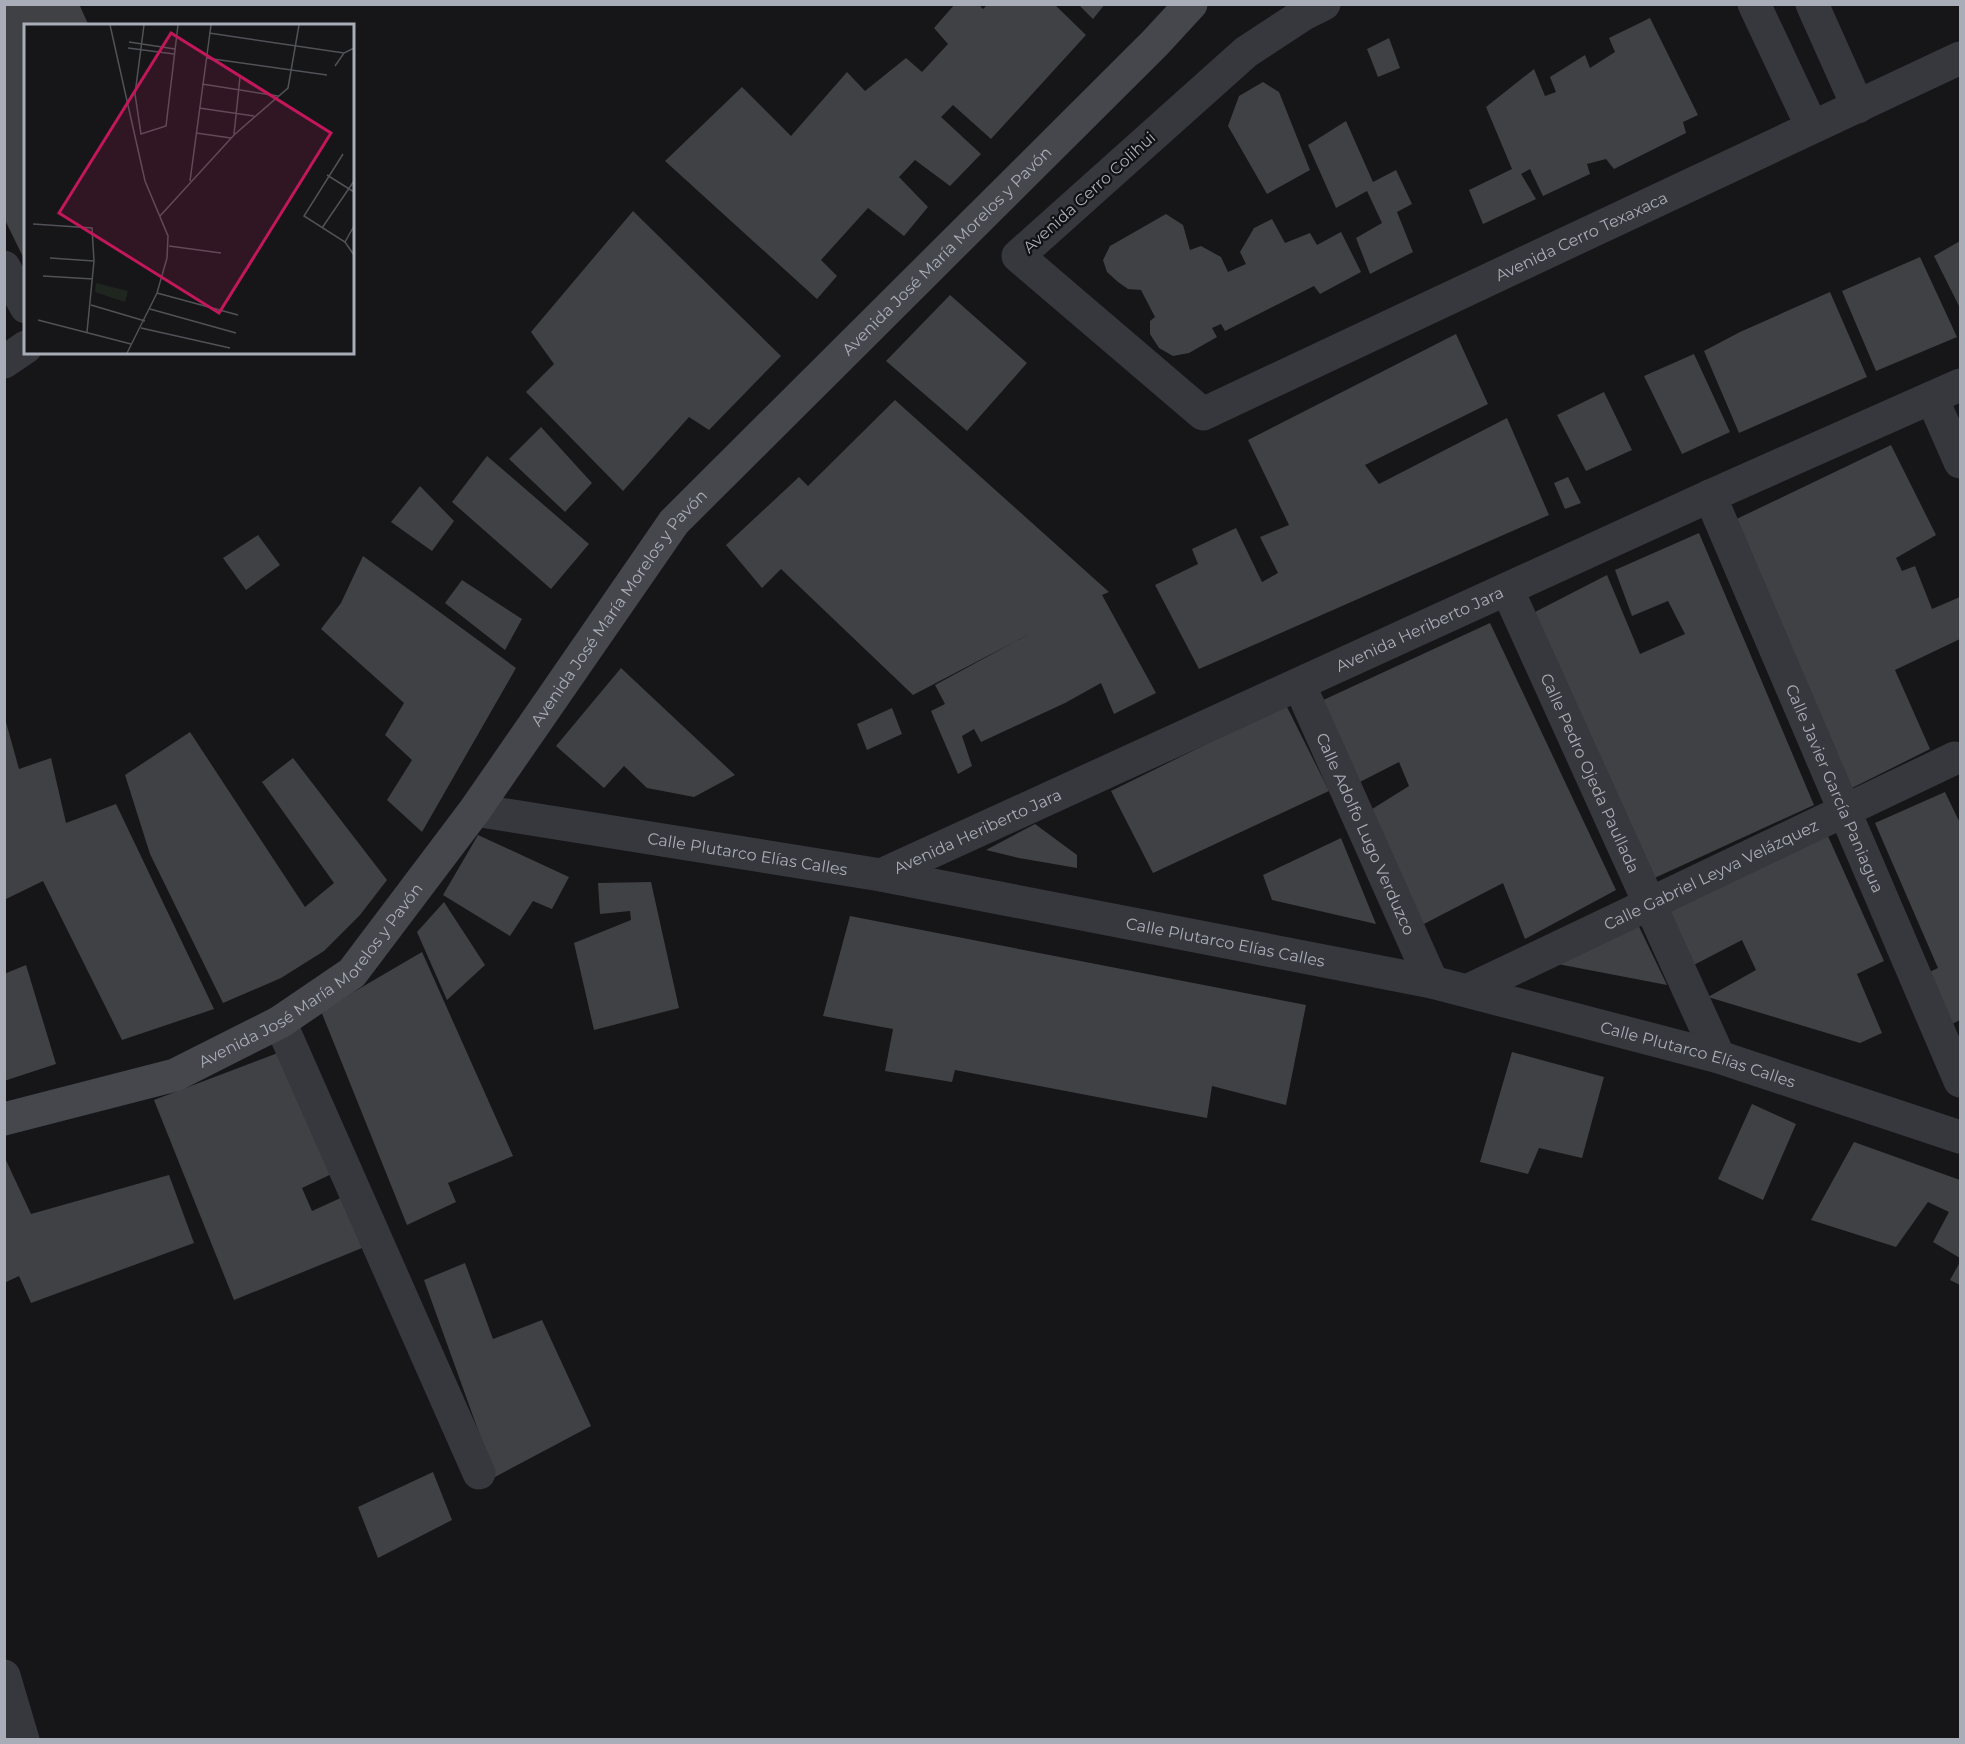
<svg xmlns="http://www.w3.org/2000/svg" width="1965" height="1744" font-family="Montserrat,sans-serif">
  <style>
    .building { fill: #404145 }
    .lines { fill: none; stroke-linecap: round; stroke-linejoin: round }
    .minor { stroke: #37383d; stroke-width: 33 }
    .secondary { stroke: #45474d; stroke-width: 33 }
    .labels { text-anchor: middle; stroke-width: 4.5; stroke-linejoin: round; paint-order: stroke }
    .street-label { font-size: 16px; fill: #a8adb8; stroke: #111113 }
    .inset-road { fill: none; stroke: #505258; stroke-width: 1.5 }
    .view { fill: #c2185b; fill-opacity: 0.15; stroke: #c2185b; stroke-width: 3 }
    .inset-edge { fill: none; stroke: #a8adb8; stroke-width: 3 }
  </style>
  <rect width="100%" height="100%" fill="#161618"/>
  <path class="building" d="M 4,4 L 79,4 L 89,26 L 26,26 L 26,263 L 4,218 Z
    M 955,4 L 978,4 L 983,9 L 988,4 L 1054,4 L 1086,35 L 991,139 L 953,105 L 941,117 L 981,154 L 950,186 L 915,160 L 899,177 L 928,207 L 904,236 L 868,208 L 821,260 L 837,276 L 817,299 L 665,161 L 742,87 L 791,136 L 847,72 L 865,91 L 906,58 L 922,72 L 948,44 L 934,28 Z
    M 1078,4 L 1105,4 L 1093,19 Z
    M 1650,18 L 1698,115 L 1683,122 L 1686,133 L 1614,169 L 1606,159 L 1587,164 L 1590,174 L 1543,196 L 1530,169 L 1521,174 L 1536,199 L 1483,224 L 1469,190 L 1512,169 L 1486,107 L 1534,69 L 1545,96 L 1556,92 L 1550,77 L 1585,55 L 1590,68 L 1615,52 L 1609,38 Z
    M 1389,38 L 1400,68 L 1378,77 L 1367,49 Z
    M 1263,82 L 1279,92 L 1310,170 L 1267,194 L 1228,126 L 1239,96 Z
    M 1346,121 L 1373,182 L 1396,170 L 1412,204 L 1397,212 L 1413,252 L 1370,274 L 1356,238 L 1382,223 L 1367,191 L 1336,208 L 1308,145 Z
    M 633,211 L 781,356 L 709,430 L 689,417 L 623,491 L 526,392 L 554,364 L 531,332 Z
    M 1166,214 L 1183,225 L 1190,250 L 1201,246 L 1221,257 L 1228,272 L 1246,264 L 1240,252 L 1254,228 L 1272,219 L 1285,243 L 1310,233 L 1317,245 L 1341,232 L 1361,272 L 1320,294 L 1314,286 L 1225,331 L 1221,324 L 1212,328 L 1217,337 L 1189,353 L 1173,356 L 1159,348 L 1150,334 L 1150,321 L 1155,317 L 1141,290 L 1128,289 L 1118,282 L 1107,272 L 1103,260 L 1110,246 Z
    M 1960,241 L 1960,308 L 1934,256 Z
    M 1920,257 L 1957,337 L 1876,371 L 1842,291 Z
    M 1830,292 L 1867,377 L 1739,433 L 1704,351 L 1740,332 Z
    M 950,295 L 1027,363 L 967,431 L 886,361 Z
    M 1456,334 L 1488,404 L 1365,465 L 1379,484 L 1507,418 L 1549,515 L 1199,669 L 1155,585 L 1198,564 L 1192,549 L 1236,528 L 1262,582 L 1278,573 L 1260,537 L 1289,525 L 1248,440 Z
    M 1694,354 L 1730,432 L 1682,454 L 1644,376 Z
    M 1604,392 L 1632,450 L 1586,471 L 1557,415 Z
    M 895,400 L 1109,592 L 1102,595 L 1156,693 L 1114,714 L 1101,683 L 1065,703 L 981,742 L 974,729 L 962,736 L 972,766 L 958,774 L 931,711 L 945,704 L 935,685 L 1033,632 L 913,695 L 781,569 L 762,588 L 726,545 L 799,477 L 808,486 Z
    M 541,427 L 592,483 L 565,512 L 509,459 Z
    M 1891,445 L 1936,535 L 1896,558 L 1902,571 L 1915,566 L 1932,609 L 1960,597 L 1960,639 L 1895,670 L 1930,749 L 1846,791 L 1724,525 Z
    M 487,456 L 589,544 L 551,589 L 452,502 Z
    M 1568,477 L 1581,503 L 1565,509 L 1554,483 Z
    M 420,486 L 454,521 L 432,551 L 391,522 Z
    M 1699,533 L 1814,805 L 1648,881 L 1533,613 L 1607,575 L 1640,654 L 1685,634 L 1668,601 L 1632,616 L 1615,570 Z
    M 258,535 L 280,565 L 246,590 L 223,558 Z
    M 363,556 L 516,668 L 422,832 L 387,800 L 412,760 L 385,735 L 404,703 L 321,629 L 341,603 Z
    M 462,580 L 522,619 L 505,650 L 445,603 Z
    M 1490,623 L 1616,890 L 1525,939 L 1503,883 L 1422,925 L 1369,811 L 1409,786 L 1399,762 L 1354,785 L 1319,702 Z
    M 621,668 L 735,775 L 694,797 L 647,788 L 624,766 L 604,788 L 556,746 Z
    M 1286,705 L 1329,791 L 1153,873 L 1111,791 Z
    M 892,708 L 902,734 L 867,750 L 857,724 Z
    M 4,715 L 19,769 L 51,758 L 66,823 L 116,804 L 214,1009 L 122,1040 L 43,881 L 4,900 Z
    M 190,732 L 305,907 L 334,883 L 262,782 L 293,758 L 387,880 L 360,915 L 324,951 L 281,978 L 223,1003 L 150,854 L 125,775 Z
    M 1945,792 L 1960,823 L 1960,1020 L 1946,1027 L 1925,974 L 1938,968 L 1875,823 Z
    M 1035,824 L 1077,855 L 1077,868 L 1019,858 L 986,850 Z
    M 1823,825 L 1884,961 L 1857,974 L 1882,1033 L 1860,1043 L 1708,997 L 1756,970 L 1742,940 L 1688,968 L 1661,909 Z
    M 478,835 L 569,877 L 552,909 L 533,901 L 510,936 L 443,895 Z
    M 1341,838 L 1376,924 L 1272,900 L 1263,875 Z
    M 651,882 L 679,1008 L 594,1030 L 574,943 L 631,920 L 630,911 L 600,914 L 598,883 Z
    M 444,902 L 485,965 L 447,1000 L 417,932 Z
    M 1633,914 L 1667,985 L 1542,961 Z
    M 850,916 L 1306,1005 L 1286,1105 L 1212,1086 L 1207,1118 L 955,1070 L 952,1082 L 885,1071 L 893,1029 L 823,1016 Z
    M 422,952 L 513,1156 L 448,1183 L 456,1202 L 407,1225 L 321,1011 Z
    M 26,965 L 56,1064 L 4,1081 L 4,974 Z
    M 283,1051 L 338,1171 L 302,1188 L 312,1211 L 345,1196 L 367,1246 L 234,1300 L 154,1100 Z
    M 1512,1052 L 1604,1077 L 1582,1158 L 1539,1148 L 1528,1174 L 1480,1162 Z
    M 1752,1104 L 1796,1124 L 1763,1200 L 1718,1179 Z
    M 1854,1142 L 1960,1180 L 1960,1258 L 1933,1242 L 1949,1212 L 1928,1202 L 1896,1247 L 1811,1220 Z
    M 4,1156 L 31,1214 L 169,1175 L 194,1243 L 31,1303 L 19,1276 L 4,1283 Z
    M 1960,1262 L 1960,1285 L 1950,1280 Z
    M 465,1263 L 493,1339 L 542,1320 L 591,1426 L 495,1477 L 424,1280 Z
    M 433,1472 L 452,1520 L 378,1558 L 358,1507 Z"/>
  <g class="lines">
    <g class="minor">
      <path id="s1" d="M 1324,4 L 1304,14 L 1246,52 L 1018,256 L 1203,414 L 1960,58"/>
      <path d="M 1754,4 L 1812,127"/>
      <path d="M 1812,4 L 1858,107"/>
      <path d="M 4,267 L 26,307"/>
      <path d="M 4,362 L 26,347"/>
      <path d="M 1932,398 L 1960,462"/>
      <path id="s2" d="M 1710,496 L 1960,1081"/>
      <path id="s3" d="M 1507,589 L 1719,1057"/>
      <path id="s4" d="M 1299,684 L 1432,982"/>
      <path id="s5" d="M 475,810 L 881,875 L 1432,982 L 1719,1057 L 1960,1137"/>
      <path id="s6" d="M 881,875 L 1710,496 L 1960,385"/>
      <path id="s7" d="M 1469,990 L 1955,758"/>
      <path d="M 280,1022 L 479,1473"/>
      <path d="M 4,1676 L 23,1740"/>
    </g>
    <path class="secondary" id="s8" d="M 4,1119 L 175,1075 L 280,1022 L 352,973 L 475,810 L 674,522 L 1155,43 L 1191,4"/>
  </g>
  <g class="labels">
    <g class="street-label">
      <text transform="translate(1089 192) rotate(-42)" y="6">Avenida Cerro Colihui</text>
      <text dy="6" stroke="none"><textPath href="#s1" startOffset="1059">Avenida Cerro Texaxaca</textPath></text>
      <text dy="6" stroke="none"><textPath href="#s8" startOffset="1320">Avenida José María Morelos y Pavón</textPath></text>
      <text dy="6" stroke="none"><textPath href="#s8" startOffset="834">Avenida José María Morelos y Pavón</textPath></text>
      <text dy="6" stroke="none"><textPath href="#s6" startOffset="592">Avenida Heriberto Jara</textPath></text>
      <text dy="6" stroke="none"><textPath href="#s3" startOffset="202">Calle Pedro Ojeda Paullada</textPath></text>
      <text dy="6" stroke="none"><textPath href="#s2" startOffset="318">Calle Javier García Paniagua</textPath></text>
      <text dy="6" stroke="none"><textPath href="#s6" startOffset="106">Avenida Heriberto Jara</textPath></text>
      <text dy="6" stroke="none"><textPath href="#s4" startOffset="164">Calle Adolfo Lugo Verduzco</textPath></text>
      <text dy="6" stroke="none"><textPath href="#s5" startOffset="276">Calle Plutarco Elías Calles</textPath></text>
      <text dy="6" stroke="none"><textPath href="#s7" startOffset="268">Calle Gabriel Leyva Velázquez</textPath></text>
      <text dy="6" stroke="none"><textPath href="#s5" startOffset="762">Calle Plutarco Elías Calles</textPath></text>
      <text dy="6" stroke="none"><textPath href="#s8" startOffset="348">Avenida José María Morelos y Pavón</textPath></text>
      <text dy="6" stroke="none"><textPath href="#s5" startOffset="1248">Calle Plutarco Elías Calles</textPath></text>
    </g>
  </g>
  <g transform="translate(24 24)">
    <rect width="330" height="330" fill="#161618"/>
    <path d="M 72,259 L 104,267 L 101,278 L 71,268 Z" fill="#1e261f"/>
    <path class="inset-road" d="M 86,1 L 121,157 L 144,212 L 143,234 L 133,269 L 103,329M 120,1 L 111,70 L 117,110 L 142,102 L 154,1M 185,9 L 320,29M 105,18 L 151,25M 104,24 L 150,30M 182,34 L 303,51M 311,42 L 320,29 L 330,24M 178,60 L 254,72M 175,84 L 230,92M 172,109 L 207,114M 210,110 L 216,53M 319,130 L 280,192 L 321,218 L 330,231M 303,151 L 330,168M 166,157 L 187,1M 136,192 L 210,111 L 264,64 L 275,1M 9,200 L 68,204 L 70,237 L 63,308M 298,204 L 330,157M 321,218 L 330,202M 145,222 L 197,229M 26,234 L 70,237M 19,252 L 69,255M 133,269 L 214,291M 67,281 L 121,297M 126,285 L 212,309M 14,296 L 107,320M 117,304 L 206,324"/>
    <path class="view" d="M 147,9 L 307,109 L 195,289 L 35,189 Z"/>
    <rect width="330" height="330" class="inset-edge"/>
  </g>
  <rect width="1965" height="1744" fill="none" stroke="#a8adb8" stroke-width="12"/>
</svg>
